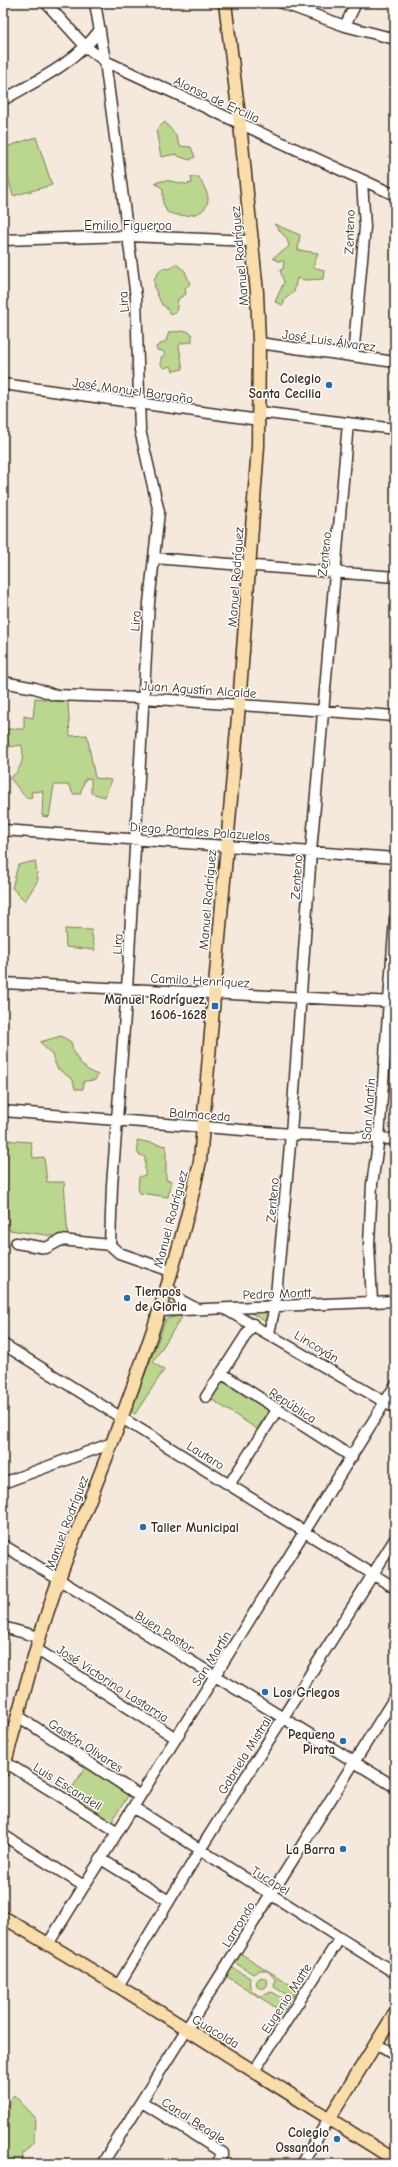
<svg xmlns="http://www.w3.org/2000/svg" width="398" height="2167" font-family="'Comic Neue',sans-serif">
  <style>
    .green { fill: #bbd68e; stroke: #7b8056 }
    .lines { fill: none; stroke-linecap: round; stroke-linejoin: round }
    .minor-casing { stroke: #3b2a1e; stroke-width: 13 }
    .major-casing { stroke: #3b2a1e; stroke-width: 15 }
    .minor { stroke: #fff; stroke-width: 10 }
    .major { stroke: #f9ddab; stroke-width: 12 }
    .poi-dot { fill: #1f6fb2; stroke: #fff; stroke-width: 1.5 }
    .labels { text-anchor: middle; stroke-width: 3; stroke-linejoin: round; paint-order: stroke }
    .street-label { font-size: 13px; fill: #3b2a1e; stroke: #fff }
    .poi-label { font-size: 13px; font-weight: bold; fill: #3b2a1e; stroke: #fff; text-anchor: end }
  </style>
  <rect width="100%" height="100%" fill="#f5e9dd"/>
  <filter id="ink" filterUnits="userSpaceOnUse"><feTurbulence type="fractalNoise" baseFrequency=".025" numOctaves="2"/><feDisplacementMap in="SourceGraphic" scale="8" xChannelSelector="R" yChannelSelector="G"/><feConvolveMatrix kernelMatrix="1 2 1 2 8 2 1 2 1" color-interpolation-filters="sRGB"/></filter>
  <g filter="url(#ink)">
    <path class="green" d="M 165,122 L 176,136 L 180,146 L 191,147 L 195,157 L 190,160 L 180,157 L 176,154 L 161,157 L 156,130 Z
      M 36,137 L 52,185 L 13,196 L 3,158 L 3,148 Z
      M 191,177 L 199,177 C 201,182 207,191 208,197 C 209,218 180,218 167,212 L 163,203 L 163,189 L 155,183 C 172,176 178,187 192,183 Z
      M 274,224 L 300,235 L 298,250 L 318,253 L 313,267 L 324,270 L 323,279 L 305,280 L 297,278 L 294,292 L 285,299 L 283,305 L 275,302 L 284,282 L 280,270 L 283,269 L 284,261 L 278,261 L 273,258 C 278,253 284,252 289,246 L 287,239 Z
      M 176,264 L 185,271 L 190,284 L 185,288 L 186,294 L 178,299 L 176,313 L 170,314 L 165,306 L 162,305 L 155,289 L 154,279 L 162,268 L 170,269 Z
      M 187,331 L 192,334 L 192,342 L 181,343 L 179,346 L 183,369 L 173,371 L 171,366 L 164,368 L 161,365 L 161,357 L 165,355 L 163,351 L 157,350 L 156,347 L 166,341 L 169,332 Z
      M 35,698 L 68,702 L 70,736 L 87,735 L 95,778 L 111,780 L 105,797 L 91,793 L 91,778 L 85,779 L 80,794 L 73,794 L 69,785 L 54,785 L 49,817 L 42,816 L 43,791 L 31,792 L 32,797 L 26,798 L 10,778 C 22,769 24,759 22,745 L 9,747 L 6,729 L 24,729 L 24,716 L 33,718 Z
      M 35,861 L 38,880 L 25,901 L 12,888 L 18,865 Z
      M 65,929 L 91,930 L 95,950 L 66,947 Z
      M 61,1036 L 71,1042 C 74,1057 83,1070 98,1075 L 95,1080 L 84,1081 L 83,1089 L 75,1089 L 73,1080 L 57,1068 L 52,1055 L 40,1042 Z
      M 3,1140 L 31,1142 L 33,1158 L 44,1157 L 47,1182 L 64,1182 L 68,1238 L 9,1230 Z
      M 137,1140 L 166,1146 L 166,1180 L 172,1181 L 168,1197 L 140,1193 L 138,1189 L 139,1177 L 145,1175 L 145,1157 L 138,1154 Z
      M 267,1310 L 268,1320 L 266,1322 L 248,1311 Z
      M 183,1315 L 153,1362 L 164,1370 L 135,1414 L 131,1411 L 166,1319 Z
      M 222,1381 L 269,1411 L 257,1429 L 211,1399 Z
      M 87,1765 L 130,1793 L 109,1825 L 66,1797 Z
      M 240,1953 L 297,1989 L 292,1998 L 274,1987 L 275,1979 L 267,1970 L 260,1970 L 253,1974 L 234,1962 Z
      M 231,1967 L 250,1978 C 248,1988 252,1993 261,1996 L 272,1992 L 289,2002 L 283,2012 L 226,1976 Z
      M256.5 1983a5.5 5.5 0 1 1 11 0a5.5 5.5 0 1 1-11 0Z
      M 14,2095 L 35,2117 L 34,2141 L 23,2154 L 22,2164 L 3,2164 L 3,2111 Z"/>
    <g class="lines">
      <defs>
        <path id="minor" d="M 46,3 L 86,47 L 105,61 L 395,195
          M 95,3 L 105,61 L 136,297 L 140,430 L 159,512 L 149,603 L 127,989 L 112,1185 L 110,1245 L 119,1253 L 171,1271
          M 282,3 L 345,26 L 395,39
          M 345,26 L 356,3
          M 3,100 C 38,80 75,63 100,30
          M 3,240 L 128,236 L 253,241
          M 259,343 L 395,362
          M 353,356 L 365,227 L 362,181
          M 3,384 L 259,420
          M 259,412 L 395,429
          M 154,558 L 395,577
          M 3,682 L 35,688 L 54,695 L 143,698 L 395,716
          M 3,830 L 395,858
          M 3,983 L 395,1002
          M 3,1111 L 291,1134 L 395,1139
          M 16,1243 L 46,1248 L 61,1240 L 110,1245
          M 167,1286 L 180,1300 L 197,1309
          M 372,1302 L 369,1244 L 372,1184 L 379,1138 L 395,918
          M 225,1309 L 395,1408
          M 159,1311 L 395,1301
          M 269,1333 L 275,1306 L 291,1134 L 311,852 L 348,423
          M 3,1344 L 395,1588
          M 221,1373 L 352,1457
          M 206,1397 L 253,1324
          M 3,1483 L 112,1443
          M 229,1485 L 277,1410
          M 3,1545 L 395,1787
          M 3,1627 L 39,1637
          M 36,1649 L 176,1738
          M 18,1716 L 140,1796
          M 5,1762 L 118,1832
          M 133,1807 L 395,1973
          M 3,1835 L 84,1886
          M 101,1859 L 169,1901
          M 48,1944 L 395,1386
          M 118,1986 L 200,1850 L 395,1539
          M 376,2044 L 395,2055
          M 254,2071 L 340,1938
          M 142,2102 L 223,2153 L 217,2164
          M 102,2164 L 395,1697
          M 301,2164 L 329,2119"/>
        <path id="major" d="M 3,1770 C 21,1706 36,1641 59,1579 C 75,1533 95,1489 112,1443 C 147,1351 180,1257 200,1161 L 239,705 L 258,446 L 259,343 L 257,292 L 240,124 L 225,3
          M 3,1917 L 118,1986 L 395,2160
          M 329,2119 L 395,2013"/>
      </defs>
      <use href="#minor" class="minor-casing"/>
      <use href="#major" class="major-casing"/>
      <use href="#minor" class="minor"/>
      <use href="#major" class="major"/>
    </g>
  </g>
  <g class="poi-dot">
    <circle cx="329" cy="385" r="4"/>
    <rect x="211" y="1002" width="8" height="8" rx="2"/>
    <circle cx="127" cy="1298" r="4"/>
    <circle cx="143" cy="1527" r="4"/>
    <circle cx="265" cy="1692" r="4"/>
    <circle cx="343" cy="1741" r="4"/>
    <circle cx="343" cy="1849" r="4"/>
    <circle cx="337" cy="2139" r="4"/>
  </g>
  <g class="labels">
    <g class="street-label">
      <text transform="translate(217 99) rotate(25)" y="5">Alonso de Ercilla</text>
      <text x="128" y="230">Emilio Figueroa</text>
      <text transform="translate(349 232) rotate(-88)" y="5">Zenteno</text>
      <text transform="translate(239 256) rotate(-95)" y="5">Manuel Rodríguez</text>
      <text transform="translate(123 302) rotate(-95)" y="5">Lira</text>
      <text transform="translate(329 340) rotate(8)" y="5">José Luis Álvarez</text>
      <text transform="translate(133 390) rotate(8)" y="5">José Manuel Borgoño</text>
      <text transform="translate(324 554) rotate(-84)" y="5">Zenteno</text>
      <text transform="translate(235 577) rotate(-86)" y="5">Manuel Rodríguez</text>
      <text transform="translate(135 621) rotate(-86)" y="5">Lira</text>
      <text transform="translate(199 689) rotate(4)" y="5">Juan Agustín Alcalde</text>
      <text transform="translate(200 831) rotate(4)" y="5">Diego Portales Palazuelos</text>
      <text transform="translate(296 877) rotate(-86)" y="5">Zenteno</text>
      <text transform="translate(207 900) rotate(-85)" y="5">Manuel Rodríguez</text>
      <text transform="translate(117 944) rotate(-87)" y="5">Lira</text>
      <text transform="translate(200 980) rotate(3)" y="5">Camilo Henríquez</text>
      <text transform="translate(368 1109) rotate(-86)" y="5">San Martín</text>
      <text transform="translate(200 1114) rotate(4)" y="5">Balmaceda</text>
      <text transform="translate(272 1200) rotate(-85)" y="5">Zenteno</text>
      <text transform="translate(170 1219) rotate(-75)" y="5">Manuel Rodríguez</text>
      <text transform="translate(277 1293) rotate(-2)" y="5">Pedro Montt</text>
      <text transform="translate(317 1346) rotate(31)" y="5">Lincoyán</text>
      <text transform="translate(293 1405) rotate(33)" y="5">República</text>
      <text transform="translate(206 1455) rotate(32)" y="5">Lautaro</text>
      <text transform="translate(66 1523) rotate(-69)" y="5">Manuel Rodríguez</text>
      <text transform="translate(165 1631) rotate(32)" y="5">Buen Pastor</text>
      <text transform="translate(211 1658) rotate(-58)" y="5">San Martín</text>
      <text transform="translate(113 1683) rotate(33)" y="5">José Victorino Lastarria</text>
      <text transform="translate(86 1745) rotate(33)" y="5">Gastón Olivares</text>
      <text transform="translate(244 1755) rotate(-58)" y="5">Gabriela Mistral</text>
      <text transform="translate(68 1786) rotate(32)" y="5">Luis Escandell</text>
      <text transform="translate(271 1880) rotate(32)" y="5">Tucapel</text>
      <text transform="translate(238 1924) rotate(-58)" y="5">Larrondo</text>
      <text transform="translate(286 1998) rotate(-57)" y="5">Eugenio Matte</text>
      <text transform="translate(216 2031) rotate(31)" y="5">Guacolda</text>
      <text transform="translate(194 2120) rotate(33)" y="5">Canal Beagle</text>
    </g>
    <g class="poi-label">
      <text x="321" y="383">Colegio<tspan x="321" dy="15">Santa Cecilia</tspan></text>
      <text x="207" y="1004">Manuel Rodríguez,<tspan x="207" dy="15">1606-1628</tspan></text>
      <text x="135" y="1296" text-anchor="start">Tiempos<tspan x="135" dy="15">de Gloria</tspan></text>
      <text x="151" y="1532" text-anchor="start">Taller Municipal</text>
      <text x="273" y="1697" text-anchor="start">Los Griegos</text>
      <text x="335" y="1739">Pequeno<tspan x="335" dy="15">Pirata</tspan></text>
      <text x="335" y="1854">La Barra</text>
      <text x="329" y="2137">Colegio<tspan x="329" dy="15">Ossandon</tspan></text>
    </g>
  </g>
  <rect width="398" height="2167" fill="none" stroke="#fff" stroke-width="16"/>
  <rect x="8" y="8" width="382" height="2151" fill="none" stroke="#3b2a1e" stroke-width="1.5" filter="url(#ink)"/>
</svg>
